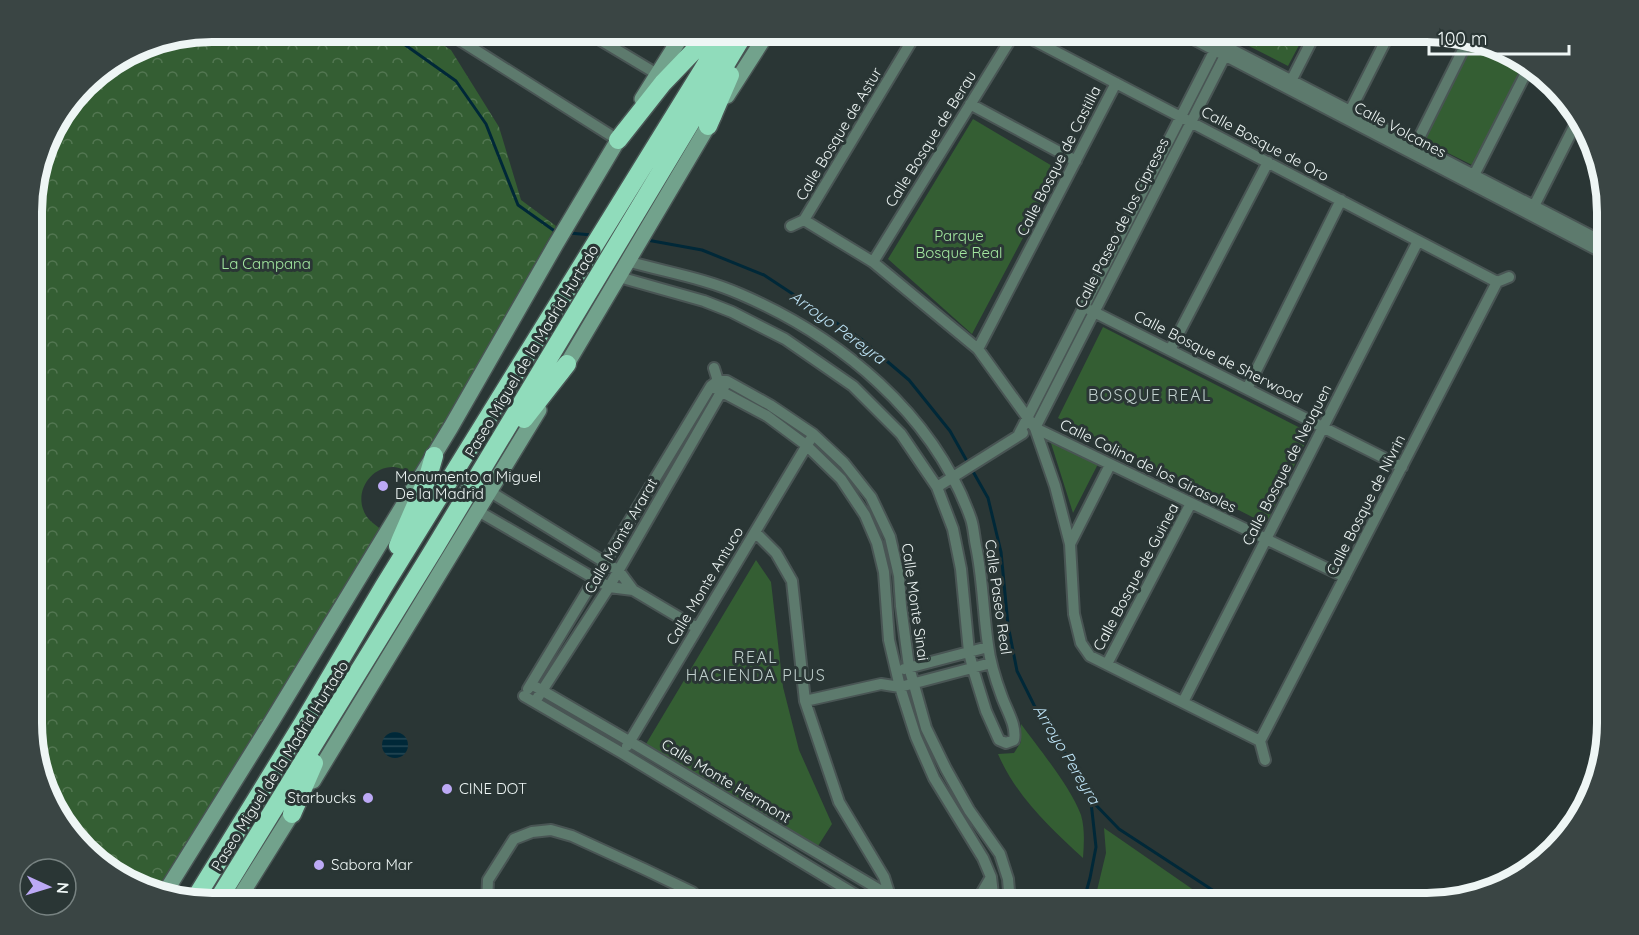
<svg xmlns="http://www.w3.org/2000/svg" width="1639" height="935" font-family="Quicksand,sans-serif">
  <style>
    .green { fill: #345e33 }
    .forest { fill: url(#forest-crowns) }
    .water { fill: url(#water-rules) }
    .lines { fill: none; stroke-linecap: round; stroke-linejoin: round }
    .stream { stroke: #002838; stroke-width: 3 }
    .street-casing { stroke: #495554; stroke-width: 14 }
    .secondary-casing { stroke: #495554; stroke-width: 18 }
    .highway-casing { stroke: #495554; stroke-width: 21 }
    .street { stroke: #5d7a6d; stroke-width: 10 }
    .secondary { stroke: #72a28c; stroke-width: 15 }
    .highway { stroke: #90dcbb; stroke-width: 18 }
    .poi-dot { fill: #bca9f5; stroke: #2a3635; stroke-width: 2 }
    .labels { text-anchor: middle; stroke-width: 6; stroke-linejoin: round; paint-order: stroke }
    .street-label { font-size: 15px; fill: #eef6f5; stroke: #2a3635 }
    .park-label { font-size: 15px; fill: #a3e8a0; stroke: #2a3635 }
    .poi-label { font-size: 15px; fill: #eef6f5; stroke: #2a3635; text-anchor: start }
    .water-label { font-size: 16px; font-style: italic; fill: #bde3f6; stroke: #2a3635 }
    .neighbourhood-label { font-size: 16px; letter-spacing: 1.5px; fill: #c1d0ce; stroke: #2a3635 }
    .rim { fill: none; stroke: #eef6f5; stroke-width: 8 }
  </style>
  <defs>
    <pattern id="forest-crowns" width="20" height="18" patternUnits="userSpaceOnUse" patternTransform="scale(1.5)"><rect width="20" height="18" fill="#345e33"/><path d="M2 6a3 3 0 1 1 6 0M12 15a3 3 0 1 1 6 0" fill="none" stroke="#527651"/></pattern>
    <pattern id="water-rules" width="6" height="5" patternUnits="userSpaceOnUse" patternTransform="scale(1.5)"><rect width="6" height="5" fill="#002838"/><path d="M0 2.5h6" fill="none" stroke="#264855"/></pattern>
  </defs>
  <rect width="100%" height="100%" fill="#2a3635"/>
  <path class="green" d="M 1247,32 L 1306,32 L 1288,66 L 1241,42 Z
    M 1473,44 L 1517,56 L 1525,63 L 1474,166 L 1424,141 Z
    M 973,119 L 1059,170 L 972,334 L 888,259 Z
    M 1103,327 L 1310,433 L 1266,524 L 1058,418 Z
    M 1050,440 L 1098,464 L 1073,513 Z
    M 756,560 L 771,582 L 783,687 L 799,750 L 832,824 L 818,846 L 646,744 Z
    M 1021,724 C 1040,750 1070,786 1081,815 C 1085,829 1084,844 1083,858 C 1050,828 1016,796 998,754 L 1014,753 L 1021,742 Z
    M 1104,828 L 1211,902 L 1212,903 L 1094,903 L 1106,853 Z"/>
  <path class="forest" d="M 212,32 L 422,32 L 451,50 L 499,127 L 521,200 L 556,226 L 416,475 C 409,472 402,468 394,467 C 372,466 356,489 363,509 C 366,519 374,524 382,530 L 159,889 L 122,879 L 62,823 L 33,746 L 33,189 L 50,132 L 93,77 L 143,45 Z
    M 1248,32 L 1258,32 L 1293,50 L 1287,63 L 1244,40 Z"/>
  <path class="water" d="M382 745a13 13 0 1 1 26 0a13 13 0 1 1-26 0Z"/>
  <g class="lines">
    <path class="stream" d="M 387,32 L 456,81 L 486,124 L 518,205 L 556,232
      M 569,233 L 592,235
      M 647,240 L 702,250 L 764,275 L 861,339 L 909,380 L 950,431 L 968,463
      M 971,468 L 988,498 L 1001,552 L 1008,625 L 1017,671 L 1034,705 L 1074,767 L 1091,800 L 1119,829 L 1217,893 L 1259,903
      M 1083,903 L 1090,878 L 1096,847 L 1091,802"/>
    <defs>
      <path id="street" d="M 447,32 L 618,140
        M 587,32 L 657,74
        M 1018,32 L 1497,282
        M 1180,32 L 1607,255
        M 1198,32 L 1607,244
        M 1289,85 L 1316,32
        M 970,104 L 1076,161
        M 1347,117 L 1390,32
        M 1413,150 L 1467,42
        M 1472,179 L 1529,67
        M 1532,210 L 1579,117
        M 804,220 L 873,262 L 978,349 L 1035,428 L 1055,486 L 1070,544 L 1074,614 L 1081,643 L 1090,656 L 1260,741
        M 804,220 L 917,32
        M 791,226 L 804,220
        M 873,262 L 1015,32
        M 619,277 L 704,301 L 732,312 L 785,339 L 853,386 L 901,434 L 937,487 L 953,529 L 961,569 L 969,652 L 973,669 L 986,711 L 999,740 L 1006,743 L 1014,740 C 1017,726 1007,711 1002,697 C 996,681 990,663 988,645 C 983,612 983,579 976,546 C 974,537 974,528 971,519 C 934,414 840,337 740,294 C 704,278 665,272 627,261
        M 1497,282 L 1509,277
        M 1090,310 L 1402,467
        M 978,349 L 1116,83
        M 1170,350 L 1268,162
        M 714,368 L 718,381
        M 718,381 L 727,381 L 770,405 L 813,434 L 844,463 L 871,497 L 890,537 L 899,576 L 901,606 L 909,667 L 926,728 L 946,769 L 969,810 L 1000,854 L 1008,879 L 1010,903
        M 711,386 L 767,416 L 806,445 L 841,479 L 865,515 L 877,543 L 884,572 L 889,640 L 900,687 L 916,737 L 934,778 L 983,858 L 991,877 L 994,903
        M 1247,389 L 1341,200
        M 1035,428 L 1237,32
        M 1035,428 L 1345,577
        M 1019,434 L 1224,32
        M 937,487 L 1023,433
        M 489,491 L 619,571 L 633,590
        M 478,511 L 609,587 L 633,590 L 697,628
        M 755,532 L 776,553 L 792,581 L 805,701 L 839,802 L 884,877 L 890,896 L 888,903
        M 1070,544 L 1110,465
        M 1107,664 L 1191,503
        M 904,669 L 988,647
        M 531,684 L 629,741 L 890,896 L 905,903
        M 528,689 L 711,386 L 715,383
        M 524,696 L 622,753 L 869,903
        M 538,697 L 609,587 L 724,387
        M 805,701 L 881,684 L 900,687 L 991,663
        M 1183,702 L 1418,241
        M 1260,741 L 1497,282
        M 1260,741 L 1265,760
        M 627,746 L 810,440
        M 487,903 L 488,880 L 514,839 L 532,832 L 551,830 L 572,836 L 644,869 L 692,892 L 703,903
        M 976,903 L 991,877"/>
      <path id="secondary" d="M 727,96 L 768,32
        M 642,99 L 684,32
        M 561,374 L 714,116
        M 313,781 L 539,410
        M 166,891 L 272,721 L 451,427 L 556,244 L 624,130
        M 236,903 L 298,804"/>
      <path id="highway" d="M 708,126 L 730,75
        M 618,140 L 663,83 L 712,32
        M 524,419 L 567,364
        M 398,546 L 428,477 L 434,456
        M 292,814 L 314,763
        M 195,899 L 303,723 L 384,586 L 726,32
        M 216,903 L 434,549 L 745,32"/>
    </defs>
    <use href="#street" class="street-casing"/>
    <use href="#secondary" class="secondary-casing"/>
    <use href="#highway" class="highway-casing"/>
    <use href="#street" class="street"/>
    <use href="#secondary" class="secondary"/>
    <use href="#highway" class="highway"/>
  </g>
  <g class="poi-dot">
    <circle cx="383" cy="486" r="6"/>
    <circle cx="447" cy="789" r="6"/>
    <circle cx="368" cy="798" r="6"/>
    <circle cx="319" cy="865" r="6"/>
  </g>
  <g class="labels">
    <g class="street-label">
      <text transform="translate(1400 130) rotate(28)" y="5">Calle Volcanes</text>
      <text transform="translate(839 134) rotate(-59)" y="5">Calle Bosque de Astur</text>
      <text transform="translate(931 139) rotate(-58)" y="5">Calle Bosque de Berau</text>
      <text transform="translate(1265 144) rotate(28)" y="5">Calle Bosque de Oro</text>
      <text transform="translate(1059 161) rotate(-63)" y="5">Calle Bosque de Castilla</text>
      <text transform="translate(1122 223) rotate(-63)" y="5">Calle Paseo de los Cipreses</text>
      <text transform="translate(532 351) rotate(-59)" y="5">Paseo Miguel de la Madrid Hurtado</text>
      <text transform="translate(1218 357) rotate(27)" y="5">Calle Bosque de Sherwood</text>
      <text transform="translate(1287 465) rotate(-63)" y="5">Calle Bosque de Neuquen</text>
      <text transform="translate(1148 466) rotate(26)" y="5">Calle Colina de los Girasoles</text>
      <text transform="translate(1366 505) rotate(-63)" y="5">Calle Bosque de Nivrin</text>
      <text transform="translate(621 536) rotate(-60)" y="5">Calle Monte Ararat</text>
      <text transform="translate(1136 577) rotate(-62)" y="5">Calle Bosque de Guinea</text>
      <text transform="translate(705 586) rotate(-59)" y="5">Calle Monte Antuco</text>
      <text transform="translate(998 597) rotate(82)" y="5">Calle Paseo Real</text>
      <text transform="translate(915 602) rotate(82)" y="5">Calle Monte Sinai</text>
      <text transform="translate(280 766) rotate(-58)" y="5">Paseo Miguel de la Madrid Hurtado</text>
      <text transform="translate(726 781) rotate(31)" y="5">Calle Monte Hermont</text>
    </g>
    <g class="park-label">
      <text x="959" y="241">Parque<tspan x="959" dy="17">Bosque Real</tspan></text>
      <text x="266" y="269">La Campana</text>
    </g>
    <g class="poi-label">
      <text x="395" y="482">Monumento a Miguel<tspan x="395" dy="17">De la Madrid</tspan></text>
      <text x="459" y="794">CINE DOT</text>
      <text x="356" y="803" text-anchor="end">Starbucks</text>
      <text x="331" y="870">Sabora Mar</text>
    </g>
    <g class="water-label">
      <text transform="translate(838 327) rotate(36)" y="6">Arroyo Pereyra</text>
      <text transform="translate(1067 754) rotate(59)" y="6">Arroyo Pereyra</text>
    </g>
    <g class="neighbourhood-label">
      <text x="1150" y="401">BOSQUE REAL</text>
      <text x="756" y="663">REAL<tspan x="756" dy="18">HACIENDA PLUS</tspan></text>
    </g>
  </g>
  <path d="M0 0H1639V935H0ZM212 42H1427A170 170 0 0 1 1597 212V723A170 170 0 0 1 1427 893H212A170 170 0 0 1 42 723V212A170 170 0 0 1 212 42Z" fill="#3a4544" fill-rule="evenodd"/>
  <path class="rim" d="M212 42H1427A170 170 0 0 1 1597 212V723A170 170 0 0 1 1427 893H212A170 170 0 0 1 42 723V212A170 170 0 0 1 212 42Z"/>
  <g transform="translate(48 887) rotate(94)"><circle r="28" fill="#2a3635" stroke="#788382" stroke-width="1.5"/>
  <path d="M0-4.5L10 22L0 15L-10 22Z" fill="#bca9f5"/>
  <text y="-9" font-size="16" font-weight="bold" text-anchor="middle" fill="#eef6f5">N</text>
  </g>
  <path d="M1429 45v9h140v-9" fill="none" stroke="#eef6f5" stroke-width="3"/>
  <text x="1438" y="45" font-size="18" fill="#eef6f5" stroke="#2a3635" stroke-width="4.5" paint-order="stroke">100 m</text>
</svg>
